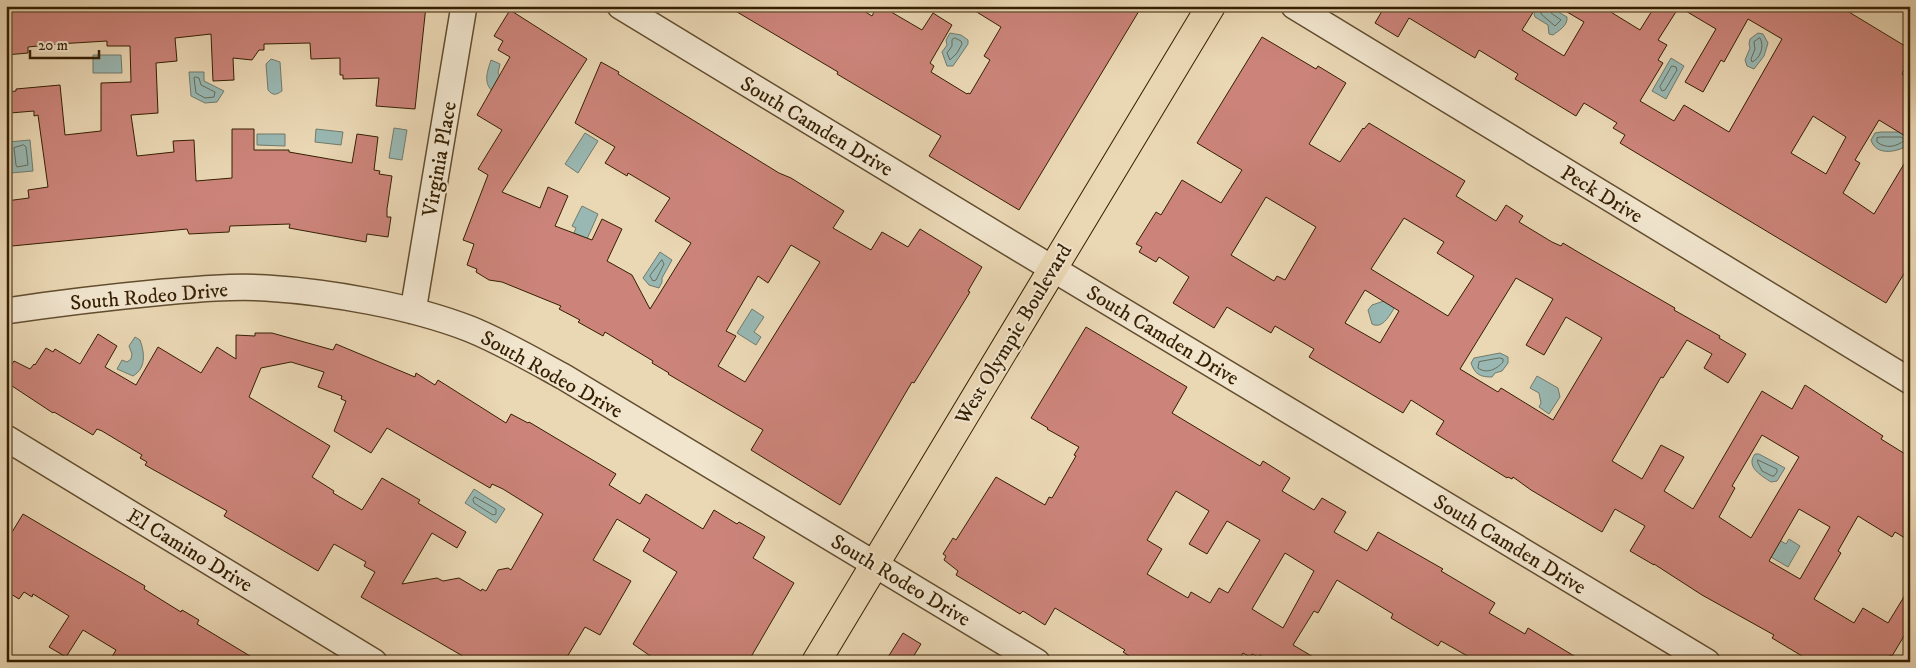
<svg xmlns="http://www.w3.org/2000/svg" width="1916" height="668" font-family="'IM FELL DW Pica',serif">
  <style>
    .water { fill: #99b8b3; stroke: #717b6c }
    .lines { fill: none; stroke-linecap: round; stroke-linejoin: round }
    .shore { stroke: #676c5a; stroke-width: 1 }
    .building { fill: #cc847a; stroke: #351f01; fill-rule: evenodd }
    .street-casing { stroke: #624d2e; stroke-width: 28 }
    .primary-casing { stroke: #351f01; stroke-width: 30 }
    .street { stroke: #f1e5ce; stroke-width: 25 }
    .primary { stroke: #ead7b4; stroke-width: 28 }
    .labels { text-anchor: middle; stroke-width: 4; stroke-linejoin: round; paint-order: stroke }
    .street-label { font-size: 21px; fill: #351f01; stroke: #f1e5ce }
  </style>
  <rect width="100%" height="100%" fill="#ead7b4"/>
  <filter id="stains"><feTurbulence type="fractalNoise" baseFrequency=".004" numOctaves="4"/><feColorMatrix values="0 0 0 0 .2 0 0 0 0 .09 0 0 0 0 .02 0 0 0 .5 -.17"/></filter>
  <radialGradient id="worn" r=".72"><stop offset=".6" stop-color="#630" stop-opacity="0"/><stop offset="1" stop-color="#630" stop-opacity=".3"/></radialGradient>
  <path class="water" d="M 1538,6 L 1554,6 L 1556,7 L 1555,10 L 1567,17 C 1568,26 1558,31 1553,35 L 1549,34 L 1548,25 L 1535,17 L 1534,14 Z
    M 950,33 L 961,35 L 968,40 L 968,44 L 953,66 L 947,66 L 942,52 L 947,45 L 946,40 Z
    M 1758,33 L 1763,34 L 1768,43 L 1764,56 L 1754,69 L 1747,66 L 1745,60 L 1750,48 L 1749,44 L 1750,39 Z
    M 93,55 L 121,55 L 122,73 L 93,73 Z
    M 1671,58 L 1684,66 L 1666,99 L 1652,91 Z
    M 271,59 L 280,62 L 282,91 C 276,95 273,96 268,90 L 266,64 Z
    M 491,60 L 500,64 L 498,73 L 501,78 L 496,94 C 483,85 486,75 491,60 Z
    M 189,72 L 204,72 L 204,81 L 224,91 L 217,102 L 205,103 L 191,96 Z
    M 394,128 L 407,130 L 402,160 L 389,158 Z
    M 316,129 L 343,132 L 341,145 L 315,142 Z
    M 1881,132 L 1903,132 L 1910,138 L 1910,144 C 1899,152 1876,157 1871,140 L 1875,133 Z
    M 585,133 L 598,141 L 578,173 L 565,164 Z
    M 257,134 L 285,134 L 285,146 L 257,145 Z
    M 30,140 L 33,171 L 11,173 L 8,142 Z
    M 582,206 L 598,214 L 587,239 L 574,233 L 576,228 L 572,226 Z
    M 660,252 L 672,260 L 662,278 L 662,282 L 659,288 L 649,285 L 643,278 Z
    M 1384,301 L 1396,305 C 1391,313 1383,330 1372,324 L 1368,310 L 1372,305 Z
    M 752,309 L 764,317 L 754,332 L 761,337 L 756,345 L 737,333 Z
    M 135,337 L 140,340 C 145,354 146,368 133,376 L 117,369 L 122,360 L 127,362 L 131,359 L 132,354 L 129,346 Z
    M 1500,353 L 1508,357 L 1508,363 L 1502,371 L 1495,373 L 1492,377 C 1481,377 1475,375 1471,363 L 1474,358 Z
    M 1537,376 L 1558,388 L 1560,397 L 1549,414 L 1539,407 L 1541,403 L 1539,393 L 1530,388 Z
    M 1755,454 L 1759,454 L 1785,468 L 1777,481 L 1771,482 C 1762,476 1745,467 1755,454 Z
    M 474,489 L 505,509 L 496,523 L 465,503 Z
    M 1762,530 L 1786,544 L 1789,539 L 1800,546 L 1788,567 L 1752,546 Z"/>
  <g class="lines">
    <path class="shore" d="M 1542,6 L 1541,14 L 1555,26 L 1561,20 L 1551,13 L 1551,6
      M 955,38 L 961,41 L 962,44 L 957,53 L 950,60 L 947,53 L 952,46 L 952,40 Z
      M 1760,38 C 1765,46 1760,59 1752,62 L 1751,59 L 1755,49 L 1754,42 Z
      M 1672,66 L 1676,67 L 1677,70 L 1665,90 L 1662,91 L 1660,87 Z
      M 196,77 L 199,78 L 201,85 L 215,92 L 214,97 L 205,98 L 196,93 L 194,78 Z
      M 1881,137 L 1901,137 L 1905,140 C 1896,147 1886,149 1877,142 L 1877,138 Z
      M 24,145 L 26,147 L 28,165 L 17,167 L 16,165 L 14,148 Z
      M 662,260 L 664,264 L 656,280 L 653,281 L 650,276 Z
      M 1500,358 L 1503,359 L 1503,362 C 1496,370 1486,374 1478,368 L 1479,362 Z
      M 1758,460 L 1777,469 L 1777,472 L 1774,476 L 1772,476 L 1762,471 L 1758,463 Z
      M 475,497 L 496,509 L 496,514 L 493,515 L 474,503 L 473,500 Z"/>
  </g>
  <path class="building" d="M 6,6 L 426,6 L 415,109 L 376,106 L 379,78 L 343,79 L 343,75 L 340,75 L 340,58 L 311,59 L 310,43 L 264,44 L 264,50 L 259,50 L 252,60 L 233,58 L 234,80 L 213,81 L 211,34 L 175,38 L 177,61 L 156,63 L 158,113 L 131,115 L 137,156 L 174,152 L 173,141 L 194,140 L 196,181 L 232,178 L 232,129 L 254,129 L 254,150 L 289,150 L 289,152 L 352,163 L 357,134 L 378,137 L 374,170 L 380,171 L 379,174 L 392,176 L 387,209 L 387,217 L 391,217 L 388,237 L 367,234 L 366,242 L 289,228 L 290,224 L 230,226 L 229,232 L 189,234 L 187,229 L 12,246 L 6,201 L 29,198 L 28,190 L 48,187 L 38,115 L 34,116 L 34,111 L 10,113 L 8,92 L 16,91 L 16,89 L 60,85 L 65,135 L 101,131 L 101,83 L 131,82 L 130,46 L 107,46 L 107,41 L 58,44 L 28,47 L 28,53 L 6,55 Z
    M 727,6 L 856,6 L 872,16 L 877,6 L 881,6 L 922,30 L 933,13 L 952,25 L 930,63 L 934,66 L 931,72 L 967,94 L 968,93 L 970,94 L 990,60 L 984,56 L 1001,27 L 967,6 L 1142,6 L 1019,210 L 929,156 L 941,136 L 837,74 L 838,72 Z
    M 1385,6 L 1537,6 L 1522,30 L 1564,56 L 1584,22 L 1557,6 L 1601,6 L 1640,30 L 1655,6 L 1839,6 L 1910,49 L 1910,60 L 1902,74 L 1910,79 L 1910,139 L 1879,120 L 1855,160 L 1860,163 L 1843,193 L 1874,214 L 1910,154 L 1910,264 L 1886,303 L 1620,143 L 1625,135 L 1613,128 L 1617,123 L 1584,103 L 1576,116 L 1515,79 L 1518,74 L 1479,50 L 1475,58 L 1409,18 L 1398,37 L 1375,23 ZM 1679,7 L 1716,29 L 1685,82 L 1703,92 L 1721,60 L 1724,62 L 1748,19 L 1782,39 L 1729,132 L 1684,105 L 1674,121 L 1640,101 L 1663,63 L 1658,60 L 1667,45 L 1658,40 ZM 1813,116 L 1846,137 L 1826,174 L 1791,153 Z
    M 510,10 L 587,59 L 502,192 L 540,208 L 548,187 L 568,196 L 555,226 L 592,240 L 602,219 L 622,229 L 607,261 L 632,275 L 650,309 L 691,243 L 655,221 L 670,198 L 628,173 L 627,176 L 605,163 L 615,147 L 575,123 L 601,62 L 619,72 L 618,74 L 779,173 L 791,178 L 844,211 L 833,228 L 871,250 L 882,232 L 908,247 L 920,229 L 982,267 L 968,291 L 970,292 L 914,383 L 912,382 L 840,505 L 751,450 L 763,430 L 668,374 L 669,373 L 652,363 L 653,361 L 605,332 L 603,336 L 578,322 L 580,320 L 559,309 L 561,306 L 502,282 L 489,280 L 476,272 L 477,269 L 467,265 L 474,244 L 463,240 L 488,175 L 478,169 L 502,130 L 477,115 L 510,57 L 498,50 L 503,41 L 494,36 ZM 791,245 L 820,262 L 745,382 L 718,366 L 736,336 L 726,331 L 758,276 L 768,283 Z
    M 1262,37 L 1316,69 L 1318,66 L 1346,83 L 1309,144 L 1340,162 L 1363,128 L 1364,129 L 1369,123 L 1465,181 L 1456,196 L 1496,221 L 1506,205 L 1523,216 L 1519,222 L 1552,242 L 1561,246 L 1563,243 L 1578,252 L 1675,308 L 1674,310 L 1720,336 L 1719,338 L 1746,354 L 1728,383 L 1704,368 L 1712,354 L 1687,340 L 1663,378 L 1661,377 L 1612,461 L 1642,479 L 1661,445 L 1684,457 L 1664,491 L 1693,509 L 1762,391 L 1792,409 L 1805,385 L 1883,436 L 1881,439 L 1910,457 L 1910,541 L 1895,532 L 1892,537 L 1858,516 L 1838,551 L 1841,553 L 1814,599 L 1854,623 L 1863,608 L 1888,623 L 1910,587 L 1910,626 L 1892,656 L 1890,655 L 1886,662 L 1812,662 L 1772,638 L 1774,635 L 1702,595 L 1654,564 L 1654,565 L 1630,551 L 1645,526 L 1615,509 L 1602,532 L 1531,490 L 1513,477 L 1512,479 L 1508,477 L 1507,478 L 1436,434 L 1444,421 L 1411,400 L 1403,413 L 1309,357 L 1314,349 L 1275,326 L 1271,333 L 1227,307 L 1214,328 L 1173,303 L 1189,277 L 1159,257 L 1156,262 L 1139,252 L 1142,247 L 1136,244 L 1156,212 L 1161,215 L 1182,180 L 1221,203 L 1242,170 L 1197,143 ZM 1266,197 L 1316,227 L 1285,280 L 1277,276 L 1274,281 L 1231,255 ZM 1404,218 L 1444,242 L 1437,253 L 1474,276 L 1448,316 L 1371,269 ZM 1516,278 L 1553,299 L 1526,345 L 1544,355 L 1566,317 L 1602,338 L 1553,420 L 1501,388 L 1498,392 L 1460,369 ZM 1365,290 L 1399,311 L 1380,343 L 1345,323 ZM 1762,435 L 1799,457 L 1751,538 L 1719,517 L 1735,488 L 1732,486 ZM 1799,509 L 1830,527 L 1800,579 L 1769,561 Z
    M 1086,327 L 1187,387 L 1172,413 L 1260,466 L 1263,461 L 1290,478 L 1282,491 L 1314,510 L 1322,498 L 1346,512 L 1334,532 L 1367,551 L 1378,532 L 1443,569 L 1441,571 L 1495,603 L 1489,613 L 1525,634 L 1528,628 L 1584,662 L 1478,662 L 1441,641 L 1438,646 L 1391,618 L 1393,614 L 1337,580 L 1318,613 L 1314,611 L 1293,645 L 1322,662 L 1271,662 L 1260,655 L 1258,657 L 1252,654 L 1250,657 L 1243,653 L 1238,662 L 1138,662 L 1123,652 L 1125,650 L 1055,608 L 1045,625 L 1023,611 L 1020,614 L 956,575 L 958,571 L 944,560 L 946,556 L 943,554 L 953,538 L 956,540 L 996,477 L 1045,505 L 1049,497 L 1052,498 L 1076,456 L 1074,455 L 1079,447 L 1047,429 L 1048,428 L 1031,418 ZM 1176,491 L 1209,511 L 1189,544 L 1207,554 L 1227,521 L 1260,540 L 1228,593 L 1219,588 L 1210,603 L 1191,592 L 1188,598 L 1147,574 L 1162,549 L 1147,540 ZM 1285,553 L 1314,571 L 1283,628 L 1252,609 Z
    M 255,333 L 272,333 L 333,350 L 336,344 L 415,377 L 416,373 L 435,385 L 438,380 L 506,423 L 511,414 L 528,423 L 529,422 L 616,474 L 609,485 L 640,504 L 646,494 L 703,529 L 714,510 L 737,524 L 739,522 L 765,537 L 753,558 L 794,583 L 748,662 L 659,662 L 633,644 L 677,572 L 643,551 L 650,539 L 617,519 L 593,560 L 631,581 L 600,635 L 585,627 L 564,662 L 473,662 L 361,597 L 375,572 L 364,566 L 366,562 L 334,544 L 318,571 L 224,516 L 227,511 L 145,465 L 147,462 L 140,458 L 142,455 L 102,431 L 97,429 L 93,435 L 54,412 L 53,413 L 6,382 L 6,374 L 14,361 L 30,369 L 34,364 L 35,365 L 46,348 L 53,352 L 55,349 L 80,364 L 98,334 L 117,346 L 105,367 L 136,385 L 158,347 L 201,373 L 217,347 L 236,359 L 236,335 L 255,336 ZM 291,362 L 324,372 L 318,387 L 342,396 L 341,399 L 346,401 L 334,431 L 371,453 L 387,428 L 490,488 L 492,484 L 503,489 L 543,514 L 511,570 L 508,568 L 498,570 L 486,591 L 482,589 L 481,591 L 459,578 L 443,581 L 437,578 L 402,584 L 432,533 L 457,548 L 466,532 L 418,503 L 420,500 L 382,478 L 362,510 L 333,493 L 334,491 L 312,477 L 330,446 L 249,397 L 261,368 Z
    M 23,514 L 145,586 L 144,589 L 181,612 L 182,610 L 199,620 L 197,624 L 260,662 L 109,662 L 116,650 L 83,630 L 66,657 L 49,647 L 69,616 L 33,594 L 32,597 L 24,592 L 19,599 L 6,591 L 6,542 Z
    M 903,633 L 921,644 L 910,662 L 885,662 Z"/>
  <g class="lines">
    <defs>
      <path id="street" d="M 620,6 L 1010,243 L 1707,662
        M 1294,6 L 1910,381
        M 6,311 C 59,303 111,297 164,292 C 198,289 233,286 266,288 C 330,292 411,306 470,329 C 502,342 533,360 564,377 L 1037,662
        M 413,311 L 464,6
        M 6,438 L 374,662"/>
      <path id="primary" d="M 816,662 L 1211,6"/>
    </defs>
    <use href="#street" class="street-casing"/>
    <use href="#primary" class="primary-casing"/>
    <use href="#street" class="street"/>
    <use href="#primary" class="primary"/>
  </g>
  <g class="labels">
    <g class="street-label">
      <text transform="translate(817 126) rotate(31)" y="7">South Camden Drive</text>
      <text transform="translate(439 159) rotate(-80)" y="7">Virginia Place</text>
      <text transform="translate(1602 194) rotate(31)" y="7">Peck Drive</text>
      <text transform="translate(149 296) rotate(-5)" y="7">South Rodeo Drive</text>
      <text transform="translate(1013 334) rotate(-59)" y="7">West Olympic Boulevard</text>
      <text transform="translate(1163 335) rotate(31)" y="7">South Camden Drive</text>
      <text transform="translate(552 374) rotate(29)" y="7">South Rodeo Drive</text>
      <text transform="translate(1510 544) rotate(31)" y="7">South Camden Drive</text>
      <text transform="translate(190 550) rotate(31)" y="7">El Camino Drive</text>
      <text transform="translate(901 580) rotate(31)" y="7">South Rodeo Drive</text>
    </g>
  </g>
  <rect width="1916" height="668" fill="none" stroke="#ead7b4" stroke-width="25"/>
  <rect x="8" y="8" width="1901" height="653" fill="none" stroke="#351f01" stroke-width="2.5"/>
  <rect x="12" y="12" width="1891" height="643" fill="none" stroke="#351f01"/>
  <path d="M30 50v8h69v-8" fill="none" stroke="#351f01" stroke-width="2.5"/>
  <text x="38" y="50" font-size="15" fill="#351f01" stroke="#f1e5ce" stroke-width="4" paint-order="stroke">20 m</text>
  <rect width="100%" height="100%" filter="url(#stains)"/>
  <rect width="100%" height="100%" fill="url(#worn)"/>
</svg>
